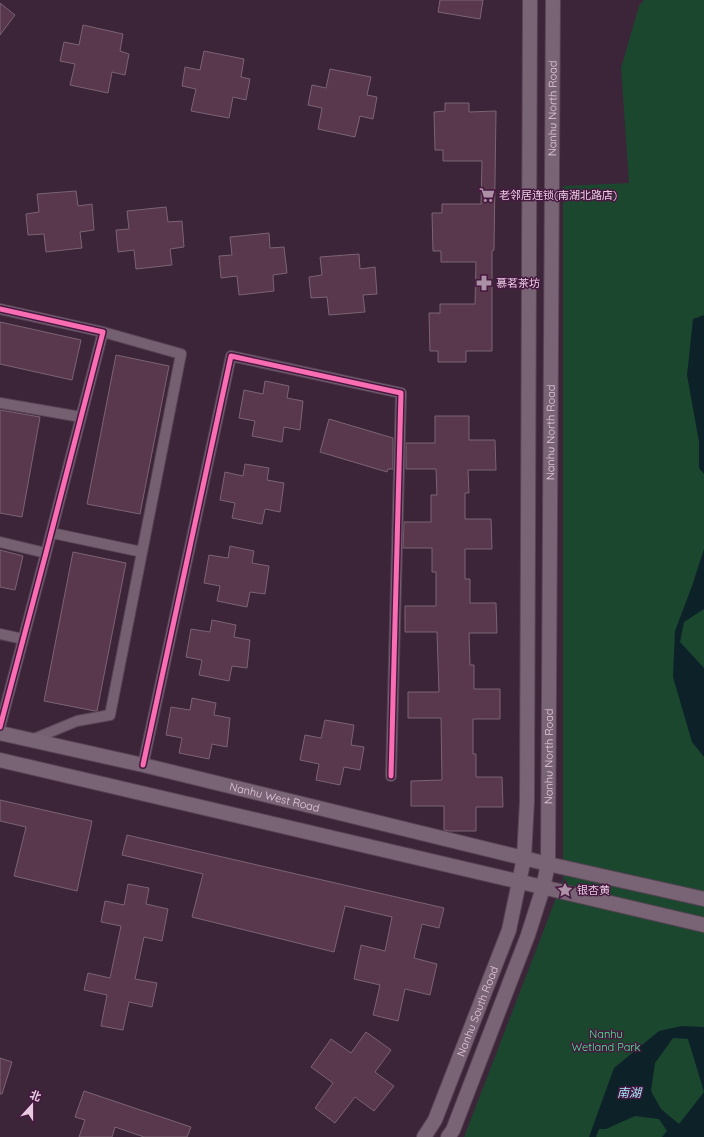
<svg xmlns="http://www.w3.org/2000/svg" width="704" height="1137" font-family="Quicksand,'Noto Sans SC',sans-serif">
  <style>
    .green { fill: #1c472f }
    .water { fill: #0d2129 }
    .building { fill: #59384d; stroke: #7b6472 }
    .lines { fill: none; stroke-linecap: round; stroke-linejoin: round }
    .minor-casing { stroke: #584354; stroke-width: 12 }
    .secondary-casing { stroke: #584354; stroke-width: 16 }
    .minor { stroke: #746071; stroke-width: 10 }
    .secondary { stroke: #796475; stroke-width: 14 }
    .cycleway-casing { stroke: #471940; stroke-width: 8 }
    .cycleway { stroke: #f96db3; stroke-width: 5 }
    .labels { text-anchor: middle; stroke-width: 3; stroke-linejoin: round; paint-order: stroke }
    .street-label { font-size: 11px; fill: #e8cbe1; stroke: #471940 }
    .poi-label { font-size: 11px; fill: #e8cbe1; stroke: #471940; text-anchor: start }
    .park-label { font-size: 11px; fill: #49f495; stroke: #471940 }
    .water-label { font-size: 12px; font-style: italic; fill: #a2ecfe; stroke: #471940 }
  </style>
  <rect width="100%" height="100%" fill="#3c2439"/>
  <path class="green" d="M 644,0 L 704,0 L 704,1137 L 464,1137 L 563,880 L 563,186 L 629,183 L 621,68 L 639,6 Z"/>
  <path class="water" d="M 704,315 L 704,474 L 699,468 L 699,442 L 687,375 L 693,319 Z
    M 704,549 L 704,609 L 684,622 L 680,642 L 704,668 L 704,757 L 692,742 L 673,677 L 675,631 L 692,586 Z
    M 682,1026 L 704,1027 L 704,1092 L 688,1039 L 673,1038 L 655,1063 L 651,1091 L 661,1109 L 679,1124 L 704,1092 L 704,1137 L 662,1137 L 667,1131 L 659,1119 L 635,1116 L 606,1129 L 599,1129 L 596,1137 L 589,1137 L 614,1068 L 659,1031 Z"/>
  <path class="building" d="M 440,0 L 483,0 L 480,19 L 438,12 Z
    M 0,3 L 15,15 L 0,35 Z
    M 83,25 L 123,34 L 120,51 L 129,54 L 125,75 L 112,72 L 108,93 L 70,85 L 75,64 L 60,61 L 64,42 L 79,45 Z
    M 204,51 L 244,59 L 241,77 L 250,79 L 246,100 L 233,97 L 229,118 L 191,111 L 196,89 L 182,86 L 185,67 L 200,70 Z
    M 330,69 L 371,77 L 367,95 L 377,97 L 373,119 L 360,116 L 355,137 L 318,129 L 322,108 L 308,105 L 312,85 L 326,88 Z
    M 445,103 L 469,103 L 469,112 L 496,111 L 494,250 L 492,251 L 492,351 L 466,351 L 466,362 L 438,362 L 438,351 L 430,351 L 429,313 L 440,313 L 440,304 L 475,304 L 476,262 L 441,262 L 441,251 L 433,251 L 432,213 L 442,213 L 442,204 L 481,204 L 482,161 L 443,161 L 443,150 L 435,150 L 434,112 L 445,111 Z
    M 76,191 L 78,206 L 92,204 L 94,230 L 80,232 L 82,248 L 46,252 L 44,234 L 28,235 L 26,214 L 39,212 L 37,194 Z
    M 166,207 L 168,222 L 182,221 L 184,247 L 170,249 L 172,265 L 136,269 L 134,250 L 118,252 L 116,230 L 129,229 L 127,211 Z
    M 269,233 L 270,248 L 284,247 L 287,273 L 273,275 L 274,291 L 239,295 L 237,276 L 221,278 L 219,256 L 232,255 L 230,237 Z
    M 359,254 L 360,269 L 375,267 L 377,294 L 363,295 L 365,312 L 329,315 L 327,297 L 311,298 L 309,277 L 322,275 L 320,257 Z
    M 0,322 L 81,340 L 72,380 L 0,364 Z
    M 116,355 L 169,366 L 140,514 L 87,504 Z
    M 265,381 L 289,386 L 287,398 L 303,401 L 300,430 L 284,427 L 282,442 L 252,436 L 255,421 L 239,418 L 244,390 L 263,394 Z
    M 0,410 L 40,417 L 22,517 L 0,513 Z
    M 435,416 L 469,416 L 469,440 L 495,440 L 496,470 L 468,470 L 469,493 L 465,493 L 465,519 L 491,519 L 492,549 L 465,549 L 465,579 L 470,579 L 470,603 L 496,603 L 497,633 L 469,633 L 470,665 L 474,665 L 474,689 L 500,689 L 500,719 L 473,719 L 473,754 L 476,754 L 476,777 L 502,777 L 503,807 L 476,807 L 476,831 L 448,831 L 444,830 L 444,806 L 411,806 L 411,781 L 442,780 L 441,718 L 408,718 L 408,692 L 439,692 L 437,632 L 405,632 L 405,606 L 436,606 L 436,572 L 432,572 L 432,548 L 403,548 L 404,522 L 431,522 L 431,495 L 437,495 L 436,469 L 406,469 L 406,443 L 435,443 Z
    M 329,419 L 393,438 L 393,469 L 388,469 L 387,472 L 320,452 Z
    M 245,464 L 269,468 L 267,480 L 284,483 L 280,512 L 265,509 L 262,524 L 232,518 L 235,503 L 220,500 L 225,472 L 243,476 Z
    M 230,546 L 254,551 L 252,563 L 269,566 L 265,594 L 250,592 L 247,607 L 217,601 L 220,586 L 204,583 L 209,555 L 228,558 Z
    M 0,550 L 23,556 L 15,590 L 0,587 Z
    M 73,552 L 126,563 L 97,711 L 95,711 L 44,701 Z
    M 212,620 L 236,625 L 234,637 L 250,640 L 247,668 L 232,666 L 229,681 L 199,675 L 202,660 L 186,657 L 191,629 L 210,632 Z
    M 192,698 L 216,703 L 214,715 L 230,718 L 227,747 L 212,744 L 209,759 L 179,753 L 182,738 L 166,735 L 171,707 L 190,710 Z
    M 325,720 L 354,725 L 351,745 L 364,747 L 360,770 L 344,767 L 340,785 L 316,780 L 319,764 L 300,760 L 305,735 L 321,738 Z
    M 0,800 L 92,821 L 77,891 L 14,876 L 26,827 L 0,821 Z
    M 127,835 L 444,908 L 439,928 L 422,924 L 414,958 L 437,964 L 430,995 L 405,989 L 398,1021 L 373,1015 L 380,985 L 354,979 L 361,945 L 385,951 L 392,917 L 345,906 L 334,952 L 192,917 L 203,874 L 122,855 Z
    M 128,884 L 149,888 L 146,904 L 168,909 L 162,941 L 144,937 L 135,979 L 157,983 L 152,1007 L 129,1002 L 123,1030 L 101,1026 L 107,995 L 84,990 L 88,973 L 110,978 L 121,926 L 101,922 L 105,901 L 124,905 Z
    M 366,1032 L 391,1050 L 375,1072 L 394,1086 L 374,1111 L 355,1097 L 335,1123 L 315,1108 L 333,1083 L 311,1067 L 331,1039 L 351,1053 Z
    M 0,1058 L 12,1062 L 2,1094 L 0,1094 Z
    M 84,1091 L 191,1127 L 187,1137 L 144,1137 L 115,1127 L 112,1137 L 79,1137 L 85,1120 L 75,1117 Z"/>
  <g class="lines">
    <defs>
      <path id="minor" d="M 0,309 L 103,332 L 46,553 L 0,727
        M 0,403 L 81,417
        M 52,533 L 142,552
        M 0,542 L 46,553
        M 0,634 L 23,639
        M 31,740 L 77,721 L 110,715 L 181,354 L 103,332
        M 143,765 L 231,356 L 401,393 L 391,776"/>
      <g id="secondary">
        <path id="s1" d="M 0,733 L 143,765 L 548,864 L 704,899"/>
        <path d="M 0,760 L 704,925"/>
        <path id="s2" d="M 424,1137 L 435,1120 L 509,930 L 524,858 L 527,801 L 530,0"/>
        <path id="s3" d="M 448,1137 L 453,1130 L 528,935 L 543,888 L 548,864 L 553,0"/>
      </g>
    </defs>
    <use href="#minor" class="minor-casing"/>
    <use href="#secondary" class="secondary-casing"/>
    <use href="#minor" class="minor"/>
    <use href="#secondary" class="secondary"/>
    <defs>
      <path id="cycleway" d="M 0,309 L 103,332 L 46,553 L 0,727
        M 143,765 L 231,356 L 401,393 L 391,776"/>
    </defs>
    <use href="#cycleway" class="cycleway-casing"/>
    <use href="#cycleway" class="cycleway"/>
  </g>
  <defs>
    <symbol id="supermarket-bare" viewBox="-9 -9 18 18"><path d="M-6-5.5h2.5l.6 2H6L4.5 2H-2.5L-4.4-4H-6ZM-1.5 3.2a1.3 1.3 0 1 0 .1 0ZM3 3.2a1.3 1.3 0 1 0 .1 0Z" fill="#ac91a6" stroke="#471940" stroke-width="2.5" paint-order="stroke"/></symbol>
    <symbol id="pharmacy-bare" viewBox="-9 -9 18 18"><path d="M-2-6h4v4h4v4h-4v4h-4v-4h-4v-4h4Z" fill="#ac91a6" stroke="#471940" stroke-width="2.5" paint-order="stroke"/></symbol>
    <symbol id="sight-bare" viewBox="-9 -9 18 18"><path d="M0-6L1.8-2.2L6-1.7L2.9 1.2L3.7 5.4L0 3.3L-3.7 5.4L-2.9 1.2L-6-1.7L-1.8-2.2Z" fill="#ac91a6" stroke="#471940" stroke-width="2.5" paint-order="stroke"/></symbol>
  </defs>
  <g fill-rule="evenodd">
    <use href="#supermarket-bare" x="476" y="184" width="22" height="22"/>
    <use href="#pharmacy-bare" x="473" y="272" width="22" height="22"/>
    <use href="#sight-bare" x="554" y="879" width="22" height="22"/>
  </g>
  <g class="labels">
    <g class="street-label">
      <text dy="4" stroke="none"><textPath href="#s3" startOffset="1047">Nanhu North Road</textPath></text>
      <text dy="4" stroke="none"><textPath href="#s3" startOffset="723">Nanhu North Road</textPath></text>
      <text dy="4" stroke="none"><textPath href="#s3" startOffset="399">Nanhu North Road</textPath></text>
      <text dy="4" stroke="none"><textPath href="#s1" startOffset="282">Nanhu West Road</textPath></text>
      <text dy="4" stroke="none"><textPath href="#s2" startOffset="137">Nanhu South Road</textPath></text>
    </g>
    <g class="poi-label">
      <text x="499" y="199">老邻居连锁(南湖北路店)</text>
      <text x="496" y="287">慕茗茶坊</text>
      <text x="577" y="894">银杏黄</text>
    </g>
    <g class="park-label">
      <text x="606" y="1038">Nanhu<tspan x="606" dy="13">Wetland Park</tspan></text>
    </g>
    <g class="water-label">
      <text x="629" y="1097">南湖</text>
    </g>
  </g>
  <g transform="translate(32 1105) rotate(21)" stroke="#471940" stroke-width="3" paint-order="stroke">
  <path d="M0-3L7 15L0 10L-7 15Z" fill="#e8cbe1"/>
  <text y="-6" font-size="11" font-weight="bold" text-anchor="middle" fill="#e8cbe1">北</text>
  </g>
</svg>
